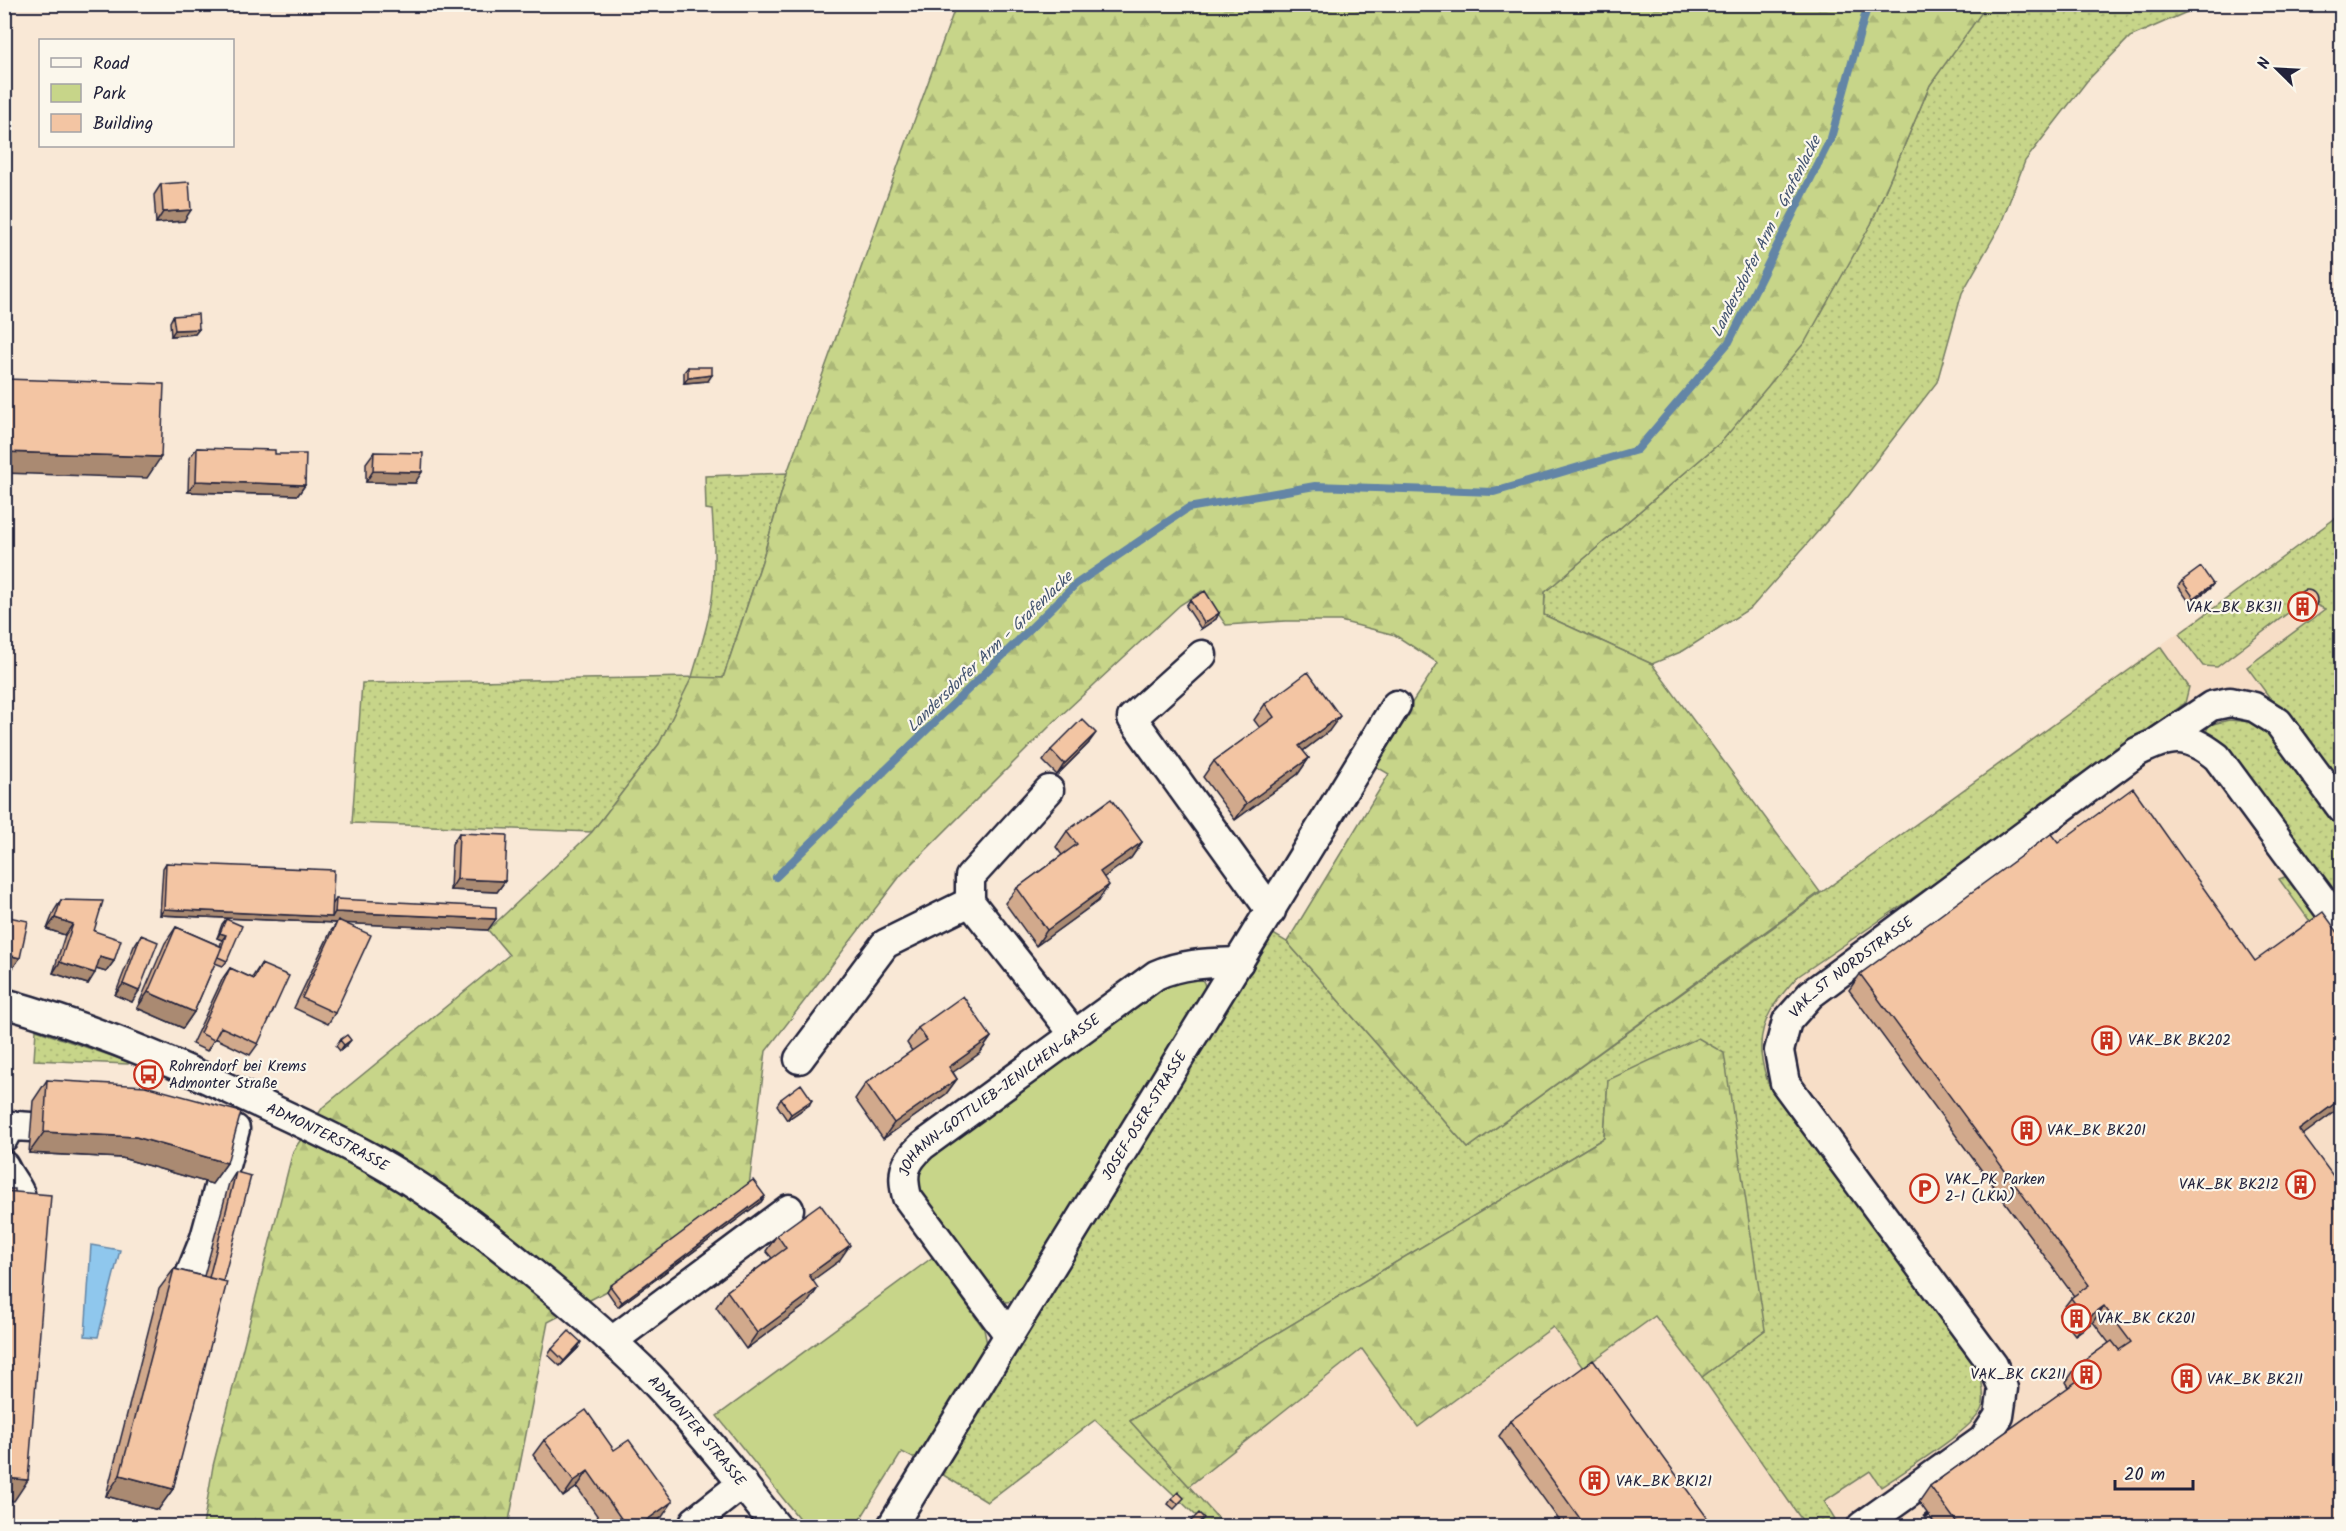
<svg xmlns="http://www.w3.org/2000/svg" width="2346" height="1531" font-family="Kalam,sans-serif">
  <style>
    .built { fill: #f7dec7 }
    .grass { fill: url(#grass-dots); stroke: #747c62; stroke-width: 1.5 }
    .forest { fill: url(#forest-firs); stroke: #747c62; stroke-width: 1.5 }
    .green { fill: #c7d589; stroke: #747c62; stroke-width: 1.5 }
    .water { fill: #8fc7ed; stroke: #6385a6; stroke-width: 1.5 }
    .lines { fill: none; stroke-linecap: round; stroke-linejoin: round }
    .stream { stroke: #6385a6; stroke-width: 8 }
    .minor-casing { stroke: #22223b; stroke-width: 33 }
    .minor { stroke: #fbf7ec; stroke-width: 28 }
    .rail { stroke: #22223b; stroke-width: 4.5; stroke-dasharray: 9 4.5; stroke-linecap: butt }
    .wall { fill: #d1a98c; stroke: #22223b; stroke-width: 1.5 }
    .shaded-wall { fill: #aa8a72; stroke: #22223b; stroke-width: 1.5 }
    .building { fill: #f3c5a3; stroke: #22223b; stroke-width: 1.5 }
    .labels { text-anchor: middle; stroke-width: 4.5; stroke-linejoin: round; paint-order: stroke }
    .poi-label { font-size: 15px; fill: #22223b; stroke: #fbf7ec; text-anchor: start }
    .street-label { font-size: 15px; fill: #22223b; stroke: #fbf7ec }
    .water-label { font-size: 16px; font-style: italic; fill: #435470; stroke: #fbf7ec }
  </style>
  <defs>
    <pattern id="grass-dots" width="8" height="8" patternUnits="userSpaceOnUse" patternTransform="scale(1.5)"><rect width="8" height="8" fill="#c7d589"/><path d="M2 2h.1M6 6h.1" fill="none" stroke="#abb777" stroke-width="1.8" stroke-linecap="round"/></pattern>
    <pattern id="forest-firs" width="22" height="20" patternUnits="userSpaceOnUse" patternTransform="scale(1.5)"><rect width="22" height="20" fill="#c7d589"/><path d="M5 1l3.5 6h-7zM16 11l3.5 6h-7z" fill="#abb777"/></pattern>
  </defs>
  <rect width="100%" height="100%" fill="#f9e8d6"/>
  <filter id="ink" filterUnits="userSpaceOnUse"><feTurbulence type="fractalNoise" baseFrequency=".0167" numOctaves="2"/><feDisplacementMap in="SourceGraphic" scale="12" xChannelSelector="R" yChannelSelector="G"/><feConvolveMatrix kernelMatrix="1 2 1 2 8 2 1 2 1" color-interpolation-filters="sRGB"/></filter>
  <g filter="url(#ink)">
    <path class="built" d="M 2341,514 L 2341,1526 L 1207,1526 L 1095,1420 Z"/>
    <path class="grass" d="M 1987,4 L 2203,5 L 2130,37 L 2087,81 L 2025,161 L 2000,226 L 1962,293 L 1937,382 L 1847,498 L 1752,607 L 1683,651 L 1652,664 L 1544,615 L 1545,592 L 1722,441 L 1871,224 L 1930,85 Z
      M 787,473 L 762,561 L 723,678 L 692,678 L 659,744 L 592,832 L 352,823 L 362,683 L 692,677 C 700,649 710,620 713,590 C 715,563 714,536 712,510 L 706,509 L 705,476 Z
      M 2341,514 L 2341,794 L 2247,667 L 2325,609 L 2298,597 L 2294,602 L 2293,609 L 2217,667 L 2203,666 L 2179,634 Z
      M 2161,647 L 2189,687 L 2185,703 L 2024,822 L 1797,977 C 1778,998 1759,1020 1761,1051 C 1761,1061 1765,1073 1768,1083 L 1980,1373 C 1982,1384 1986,1400 1981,1410 C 1971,1431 1903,1472 1881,1487 L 1870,1471 L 1824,1501 L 1835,1519 L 1825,1526 L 1806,1526 L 1702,1377 L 1765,1330 L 1608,1080 L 1604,1138 L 1130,1421 L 1225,1526 L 1207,1526 L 1095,1420 L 987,1502 L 940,1473 L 1270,932 L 1287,942 L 1468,1148 Z
      M 2229,720 L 2251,722 L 2269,732 L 2341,822 L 2341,912 L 2292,849 L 2206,732 L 2209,725 Z
      M 2287,876 L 2296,879 L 2341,942 L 2341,964 L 2279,879 Z
      M 36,1030 L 129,1062 L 128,1064 L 34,1060 Z
      M 4,1517 L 55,1521 L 203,1526 L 5,1526 Z"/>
    <path class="forest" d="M 956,5 L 1987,5 L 1930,85 L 1871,224 L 1805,342 L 1722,441 L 1545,592 L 1544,615 L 1652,664 L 1820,892 L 1468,1148 L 1287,942 L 1389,774 L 1372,764 L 1438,663 L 1395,635 L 1340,621 L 1285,621 L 1226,625 L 1202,591 L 1180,605 L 1055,721 L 901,875 L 766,1051 L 749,1186 L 607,1291 L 548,1322 L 508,1526 L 203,1526 L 213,1466 L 293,1151 L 323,1107 L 509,955 L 488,930 L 592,832 L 659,744 L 692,677 L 723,678 L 762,561 L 787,473 Z
      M 1698,1038 L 1724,1053 L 1765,1330 L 1702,1377 L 1655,1316 L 1583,1368 L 1553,1327 L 1418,1427 L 1362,1349 L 1189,1486 L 1130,1421 L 1604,1138 L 1608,1080 Z"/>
    <path class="green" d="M 1198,976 C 1204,981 1206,984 1204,992 L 1015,1300 L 1007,1302 L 997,1300 L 914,1185 L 920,1163 L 1161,982 Z
      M 933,1257 L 984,1329 L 987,1344 L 984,1353 L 917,1460 L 902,1452 L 856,1526 L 805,1526 L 717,1416 Z"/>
    <path class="water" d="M 91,1245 L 120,1250 L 98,1337 L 85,1336 Z"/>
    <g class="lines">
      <path class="stream" d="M 776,877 L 1076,584 L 1188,508 L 1315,486 L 1494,492 L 1637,450 L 1729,342 L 1831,138 L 1868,4"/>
      <defs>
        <g id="minor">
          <path d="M 1202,655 L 1132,718 L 1271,911"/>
          <path d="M 2159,741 L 2211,706 L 2230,702 L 2254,707 L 2278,722 L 2342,809"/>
          <path d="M 1049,790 L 970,877 L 970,902 L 1074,1034"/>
          <path id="s1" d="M 4,1003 C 86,1026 164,1058 240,1094 C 284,1115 330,1135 373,1159 C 431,1191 485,1233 536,1276 C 575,1308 614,1341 650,1377 C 695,1424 736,1475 776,1526"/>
          <path d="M 799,1059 L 885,944 L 970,902"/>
          <path d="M 4,1137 L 6,1132 L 16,1126 L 31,1127"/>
          <path d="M 4,1166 C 14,1188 24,1188 22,1215"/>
          <path d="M 182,1295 L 205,1238 L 235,1129"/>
          <path id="s2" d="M 1009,1335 L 907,1197 C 901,1173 904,1163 922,1146 L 1156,975 C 1182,963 1210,963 1239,962"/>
          <path d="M 612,1341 L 789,1209"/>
          <path d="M 700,1526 L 695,1521 L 743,1483"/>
          <path id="s3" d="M 892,1526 L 1396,705"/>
          <path id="s4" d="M 1862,1526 L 1983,1440 L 1999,1416 L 2003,1388 L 1993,1365 L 1785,1083 L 1779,1051 L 1787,1021 L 1811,994 L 2137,752 C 2171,735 2187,733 2217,757 L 2342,927"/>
        </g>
      </defs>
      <use href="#minor" class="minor-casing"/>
      <use href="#minor" class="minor"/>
      <path class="rail" d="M 1913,1526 L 1941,1504"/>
    </g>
    <path class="wall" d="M 161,184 L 184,221 L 156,223 L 154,195 Z
      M 173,316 L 199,329 L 195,334 L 171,336 L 170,322 Z
      M 688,367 L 708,381 L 684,383 L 684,372 Z
      M 197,448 L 275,454 L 305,485 L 298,495 L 188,492 L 189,458 Z
      M 374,452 L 415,483 L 366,482 L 366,463 Z
      M 2182,581 L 2213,584 L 2209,589 L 2190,603 L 2178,586 Z
      M 2297,596 L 2317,603 L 2310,614 L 2300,616 L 2295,612 L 2294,602 Z
      M 1190,600 L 1219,613 L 1216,619 L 1201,629 L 1186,606 Z
      M 1265,704 L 1329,731 L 1303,751 L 1309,758 L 1298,774 L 1235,820 L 1203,777 L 1214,761 L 1260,728 L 1254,720 Z
      M 1088,744 L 1057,775 L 1043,761 L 1051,750 Z
      M 1067,831 L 1142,842 L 1131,858 L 1103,877 L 1098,901 L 1036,946 L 1005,903 L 1017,888 L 1062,855 L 1056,847 Z
      M 459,833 L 505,881 L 497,892 L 450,890 L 452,844 Z
      M 2058,843 L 2255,961 L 2342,938 L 2342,1106 L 2302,1135 L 2342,1527 L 1937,1527 L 1919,1502 L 1930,1486 L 2069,1387 L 2066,1382 L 2077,1366 L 2109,1343 L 2093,1322 L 2075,1335 L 2059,1314 L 2071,1298 L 2074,1296 L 1849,990 L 1860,974 Z
      M 166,863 L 332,905 L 336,899 L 488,930 L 345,923 L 335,1013 L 328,1024 L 294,1008 L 331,931 L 337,923 L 160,915 L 163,868 Z
      M 61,900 L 94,931 L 114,961 L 106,972 L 96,969 L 88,984 L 53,973 L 65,935 L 47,929 L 54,911 Z
      M 226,919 L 227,961 L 223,966 L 215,963 L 194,1012 L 183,1028 L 137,1008 L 165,943 L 176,927 L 220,946 L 222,940 L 217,938 L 222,924 Z
      M 141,935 L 132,1002 L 115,995 L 134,946 Z
      M 261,964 L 258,1044 L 250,1055 L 215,1038 L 207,1051 L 192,1044 L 223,978 L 230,968 L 252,978 Z
      M 918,1028 L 991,1037 L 980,1053 L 953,1072 L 957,1079 L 946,1094 L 883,1139 L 855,1099 L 866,1083 L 912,1051 L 907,1043 Z
      M 340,1040 L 347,1045 L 340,1051 L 336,1046 Z
      M 47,1080 L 227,1163 L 212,1184 L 122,1158 L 29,1153 L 33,1101 Z
      M 781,1099 L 809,1105 L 787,1120 L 777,1105 Z
      M 236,1172 L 223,1281 L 173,1489 L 158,1510 L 106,1496 L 159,1289 L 174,1269 L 204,1276 L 229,1183 Z
      M 765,1196 L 761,1202 L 618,1307 L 607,1291 L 610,1286 Z
      M 777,1235 L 839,1261 L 812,1280 L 807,1304 L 746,1349 L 716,1307 L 727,1291 L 772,1258 L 766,1251 Z
      M 578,1348 L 560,1366 L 548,1355 L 552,1349 Z
      M 1510,1421 L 1714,1527 L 1564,1527 L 1499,1436 Z
      M 544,1440 L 662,1517 L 649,1527 L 605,1527 L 577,1487 L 563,1497 L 533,1455 Z
      M 1172,1498 L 1180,1503 L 1174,1509 L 1168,1504 Z"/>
    <path class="shaded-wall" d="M 191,210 L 184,221 L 156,223 L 163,212 Z
      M 199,329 L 195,334 L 171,336 L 175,330 Z
      M 712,375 L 708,381 L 684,383 L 688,378 Z
      M 4,452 L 161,457 L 147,478 L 4,473 Z
      M 373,471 L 422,472 L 415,483 L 366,482 Z
      M 196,481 L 305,485 L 298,495 L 188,492 Z
      M 2213,584 L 2209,589 L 2190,603 L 2194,598 Z
      M 2313,609 L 2310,614 L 2300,616 L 2304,610 Z
      M 1219,613 L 1216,619 L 1201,629 L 1204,623 Z
      M 1340,716 L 1329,731 L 1288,762 L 1299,746 Z
      M 1096,733 L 1088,744 L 1057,775 L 1064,764 Z
      M 1309,758 L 1298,774 L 1235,820 L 1246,804 Z
      M 1142,842 L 1131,858 L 1089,888 L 1100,872 Z
      M 457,879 L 505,881 L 497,892 L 450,890 Z
      M 1109,885 L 1098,901 L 1036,946 L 1047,930 Z
      M 164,909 L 332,917 L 335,912 L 496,919 L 488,930 L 337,923 L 338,920 L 337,923 L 160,915 Z
      M 55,918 L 73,924 L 65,935 L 47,929 Z
      M 220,933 L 226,935 L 222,940 L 217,938 Z
      M 4,954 L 20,958 L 13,968 L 4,967 Z
      M 100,957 L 114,961 L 106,972 L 93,968 Z
      M 60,962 L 95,973 L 88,984 L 53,973 Z
      M 123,984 L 139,991 L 132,1002 L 115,995 Z
      M 148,992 L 194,1012 L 183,1028 L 137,1008 Z
      M 991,1037 L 980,1053 L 938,1083 L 949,1067 Z
      M 351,1040 L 347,1045 L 340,1051 L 344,1045 Z
      M 957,1079 L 946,1094 L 883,1139 L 894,1123 Z
      M 2342,1098 L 2342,1106 L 2288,1146 L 2299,1130 Z
      M 812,1100 L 809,1105 L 787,1120 L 791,1114 Z
      M 44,1132 L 136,1137 L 227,1163 L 212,1184 L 122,1158 L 29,1153 Z
      M 765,1196 L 761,1202 L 618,1307 L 622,1302 Z
      M 850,1245 L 839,1261 L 798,1291 L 809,1275 Z
      M 818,1288 L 807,1304 L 746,1349 L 757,1333 Z
      M 2104,1306 L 2093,1322 L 2075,1335 L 2086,1319 Z
      M 581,1342 L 578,1348 L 560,1366 L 564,1361 Z
      M 588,1471 L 577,1487 L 563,1497 L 574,1481 Z
      M 120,1475 L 173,1489 L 158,1510 L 106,1496 Z
      M 4,1478 L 28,1480 L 14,1501 L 4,1500 Z
      M 673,1501 L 662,1517 L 649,1527 L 637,1527 Z"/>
    <path class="building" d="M 189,182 L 191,210 L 163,212 L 161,184 Z
      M 198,314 L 199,329 L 175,330 L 173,316 Z
      M 688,367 L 712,367 L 712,375 L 688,378 Z
      M 4,379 L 164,384 L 161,457 L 4,452 Z
      M 197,448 L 275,450 L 275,454 L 306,454 L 305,485 L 196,481 Z
      M 374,452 L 423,453 L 422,472 L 373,471 Z
      M 2201,567 L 2213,584 L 2194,598 L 2182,581 Z
      M2297 600a10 10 0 1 1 20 0a10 10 0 1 1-20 0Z
      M 1205,591 L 1219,613 L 1204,623 L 1190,600 Z
      M 1308,672 L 1340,716 L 1299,746 L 1309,758 L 1246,804 L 1214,761 L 1274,717 L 1265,704 Z
      M 1082,719 L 1096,733 L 1064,764 L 1051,750 Z
      M 2133,788 L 2255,961 L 2323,912 L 2342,938 L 2342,1098 L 2299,1130 L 2342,1188 L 2342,1527 L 1960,1527 L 1930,1486 L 2084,1376 L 2077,1366 L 2112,1341 L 2119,1350 L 2131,1342 L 2104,1306 L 2086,1319 L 2071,1298 L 2089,1285 L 1860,974 L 2051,834 L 2058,843 Z
      M 1111,799 L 1142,842 L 1100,872 L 1109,885 L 1047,930 L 1017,888 L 1077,844 L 1067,831 Z
      M 459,833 L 507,835 L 505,881 L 457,879 Z
      M 166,863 L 334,870 L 332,917 L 164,909 Z
      M 336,899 L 496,907 L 496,919 L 335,912 Z
      M 61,900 L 103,901 L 94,931 L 121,940 L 114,961 L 100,957 L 95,973 L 60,962 L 73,924 L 55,918 Z
      M 4,916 L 28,921 L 20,958 L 4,954 Z
      M 226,919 L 242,926 L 227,961 L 218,957 L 226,935 L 220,933 Z
      M 338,920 L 371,935 L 335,1013 L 302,998 Z
      M 176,927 L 222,947 L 194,1012 L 148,992 Z
      M 141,935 L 158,942 L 139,991 L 123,984 Z
      M 261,964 L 289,976 L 258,1044 L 221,1027 L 214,1040 L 200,1033 L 230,968 L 254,979 Z
      M 963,996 L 991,1037 L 949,1067 L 957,1079 L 894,1123 L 866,1083 L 927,1040 L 918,1028 Z
      M 347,1035 L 351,1040 L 344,1045 L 340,1040 Z
      M 47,1080 L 145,1086 L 241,1112 L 227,1163 L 136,1137 L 44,1132 Z
      M 801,1084 L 812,1100 L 791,1114 L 781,1099 Z
      M 236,1172 L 251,1176 L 223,1281 L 209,1278 Z
      M 753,1180 L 765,1196 L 622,1302 L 610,1286 Z
      M 4,1189 L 15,1189 L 15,1192 L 4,1191 Z
      M 4,1191 L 51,1195 L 28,1480 L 4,1478 Z
      M 820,1204 L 850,1245 L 809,1275 L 818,1288 L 757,1333 L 727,1291 L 786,1248 L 777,1235 Z
      M 174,1269 L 227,1282 L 173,1489 L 120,1475 Z
      M 569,1331 L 581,1342 L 564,1361 L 552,1349 Z
      M 1593,1360 L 1714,1527 L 1586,1527 L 1510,1421 Z
      M 586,1410 L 614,1450 L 629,1440 L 673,1501 L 637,1527 L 627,1527 L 588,1471 L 574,1481 L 544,1440 Z
      M 1178,1492 L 1184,1498 L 1178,1504 L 1172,1498 Z
      M 1199,1513 L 1204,1518 L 1199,1522 L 1201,1524 L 1199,1527 L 1189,1527 L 1187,1525 Z"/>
  </g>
  <defs>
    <symbol id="building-ring" viewBox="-11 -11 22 22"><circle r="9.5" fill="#fbf7ec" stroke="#c8321e" stroke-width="1.5"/><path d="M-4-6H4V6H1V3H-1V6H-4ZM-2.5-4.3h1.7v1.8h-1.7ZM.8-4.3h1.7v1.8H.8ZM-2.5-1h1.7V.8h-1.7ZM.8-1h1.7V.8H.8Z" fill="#c8321e"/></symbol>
    <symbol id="bus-ring" viewBox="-11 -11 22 22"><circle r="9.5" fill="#fbf7ec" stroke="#c8321e" stroke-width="1.5"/><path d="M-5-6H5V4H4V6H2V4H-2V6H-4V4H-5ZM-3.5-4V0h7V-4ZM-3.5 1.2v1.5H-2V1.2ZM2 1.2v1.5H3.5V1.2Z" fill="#c8321e"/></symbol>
    <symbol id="parking-ring" viewBox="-11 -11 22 22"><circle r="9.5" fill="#fbf7ec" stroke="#c8321e" stroke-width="1.5"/><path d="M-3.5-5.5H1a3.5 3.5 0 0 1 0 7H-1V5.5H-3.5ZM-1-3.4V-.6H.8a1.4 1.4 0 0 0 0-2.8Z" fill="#c8321e"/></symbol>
  </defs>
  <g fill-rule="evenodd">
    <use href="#building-ring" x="2286" y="590" width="33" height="33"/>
    <use href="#building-ring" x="2090" y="1024" width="33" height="33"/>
    <use href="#bus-ring" x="132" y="1058" width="33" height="33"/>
    <use href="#building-ring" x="2010" y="1114" width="33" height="33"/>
    <use href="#building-ring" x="2284" y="1168" width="33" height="33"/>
    <use href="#parking-ring" x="1908" y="1172" width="33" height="33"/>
    <use href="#building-ring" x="2060" y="1302" width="33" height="33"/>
    <use href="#building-ring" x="2070" y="1358" width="33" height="33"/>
    <use href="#building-ring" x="2170" y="1362" width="33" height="33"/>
    <use href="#building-ring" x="1578" y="1464" width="33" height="33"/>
  </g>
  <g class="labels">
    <g class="poi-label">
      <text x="2282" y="612" text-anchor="end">VAK_BK BK311</text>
      <text x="2128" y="1045">VAK_BK BK202</text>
      <text x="169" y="1071">Rohrendorf bei Krems<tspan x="169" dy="17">Admonter Straße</tspan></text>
      <text x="2047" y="1135">VAK_BK BK201</text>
      <text x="1945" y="1184">VAK_PK Parken<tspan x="1945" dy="17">2-1 (LKW)</tspan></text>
      <text x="2279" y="1189" text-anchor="end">VAK_BK BK212</text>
      <text x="2097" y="1323">VAK_BK CK201</text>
      <text x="2066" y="1379" text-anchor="end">VAK_BK CK211</text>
      <text x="2207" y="1384">VAK_BK BK211</text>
      <text x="1616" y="1486">VAK_BK BK121</text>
    </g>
    <g class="street-label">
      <text dy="5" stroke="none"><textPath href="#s4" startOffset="729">VAK_ST NORDSTRASSE</textPath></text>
      <text dy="5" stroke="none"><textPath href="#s2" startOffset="320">JOHANN-GOTTLIEB-JENICHEN-GASSE</textPath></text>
      <text dy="5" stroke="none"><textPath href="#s3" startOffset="482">JOSEF-OSER-STRASSE</textPath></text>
      <text dy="5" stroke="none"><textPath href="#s1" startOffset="351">ADMONTERSTRASSE</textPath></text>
      <text dy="5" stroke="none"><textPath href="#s1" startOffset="826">ADMONTER STRASSE</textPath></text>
    </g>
    <g class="water-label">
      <text transform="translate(1765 236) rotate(-63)" y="6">Landersdorfer Arm - Grafenlacke</text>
      <text transform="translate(989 651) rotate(-44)" y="6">Landersdorfer Arm - Grafenlacke</text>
    </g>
  </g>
  <rect width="2346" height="1531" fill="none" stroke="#fbf7ec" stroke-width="24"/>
  <rect x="12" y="12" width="2322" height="1507" fill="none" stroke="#22223b" stroke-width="2" filter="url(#ink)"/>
  <rect x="39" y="39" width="195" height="108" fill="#fbf7ec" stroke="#a4a2a5" stroke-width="1.5"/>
  <rect x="51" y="58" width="30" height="9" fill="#fbf7ec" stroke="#a4a2a5" stroke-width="1.5"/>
  <text x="93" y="69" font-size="18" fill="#22223b">Road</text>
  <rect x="51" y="84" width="30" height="18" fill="#c7d589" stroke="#a4a2a5" stroke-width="1.5"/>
  <text x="93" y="99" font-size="18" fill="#22223b">Park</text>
  <rect x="51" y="114" width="30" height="18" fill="#f3c5a3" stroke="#a4a2a5" stroke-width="1.5"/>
  <text x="93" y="129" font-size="18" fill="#22223b">Building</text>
  <g transform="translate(2277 69) rotate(294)" stroke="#fbf7ec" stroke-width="4.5" paint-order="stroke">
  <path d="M0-4.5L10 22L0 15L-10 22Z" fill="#22223b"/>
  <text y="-9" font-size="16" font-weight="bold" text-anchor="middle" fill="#22223b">N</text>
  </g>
  <path d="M2115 1480v9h78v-9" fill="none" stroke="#22223b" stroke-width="3"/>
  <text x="2124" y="1480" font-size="18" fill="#22223b" stroke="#fbf7ec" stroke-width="4.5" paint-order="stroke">20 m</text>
</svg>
